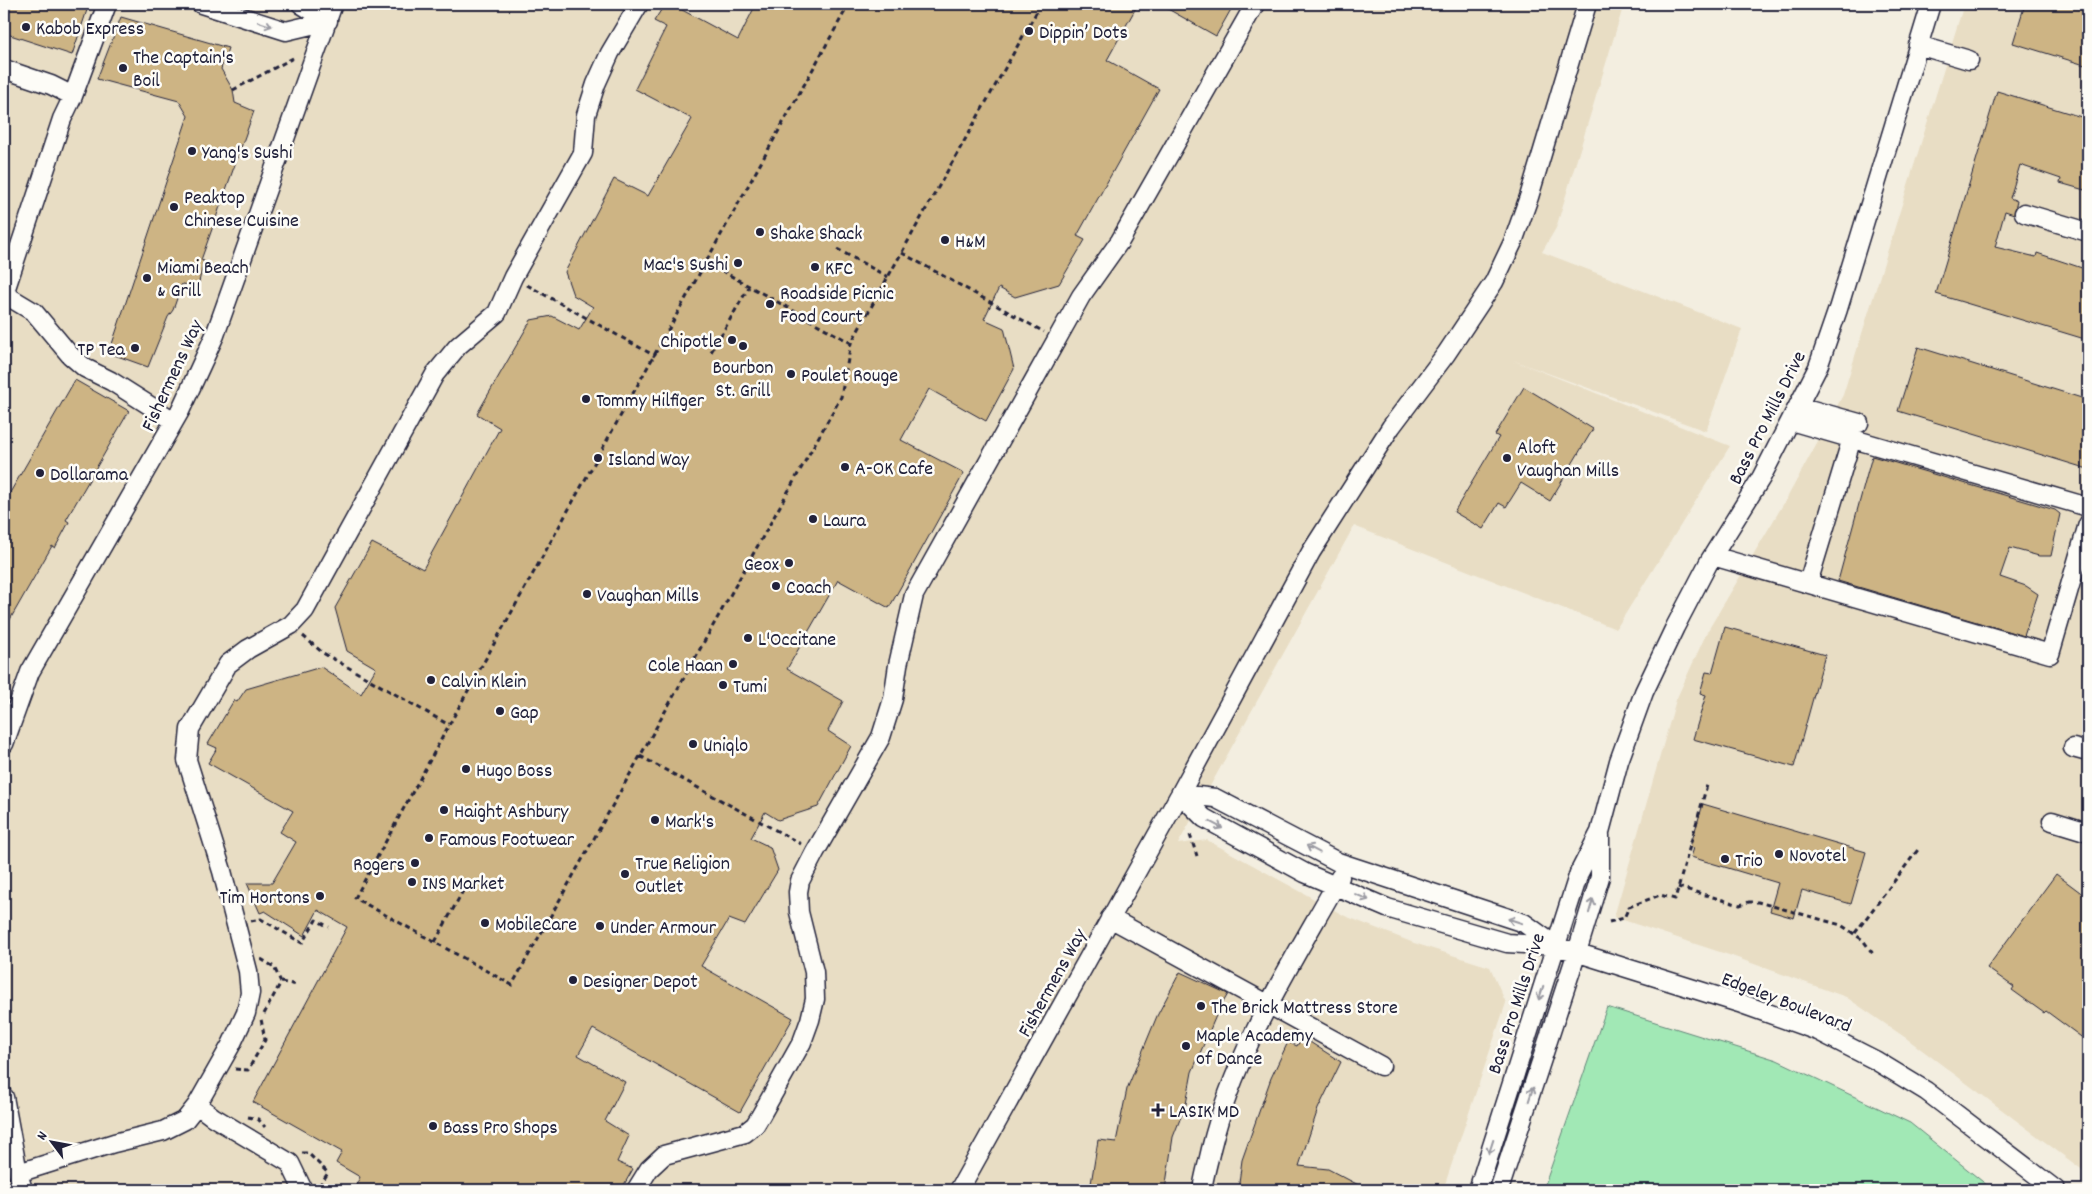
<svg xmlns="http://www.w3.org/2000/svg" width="2092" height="1194" font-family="Dekko,sans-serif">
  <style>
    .built { fill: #e8ddc4 }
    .green { fill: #a1e8b5; stroke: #628578 }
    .building { fill: #cdb484; stroke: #22223b }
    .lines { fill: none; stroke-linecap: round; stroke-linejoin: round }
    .minor-casing { stroke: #22223b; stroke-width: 21 }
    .path { stroke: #22223b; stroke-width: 3; stroke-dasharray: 5 4; stroke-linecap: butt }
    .minor { stroke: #fdfcf7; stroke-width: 18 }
    .oneway { stroke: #9a9aa2 }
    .poi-dot { fill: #22223b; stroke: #fdfcf7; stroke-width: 2 }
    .labels { text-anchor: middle; stroke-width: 5; stroke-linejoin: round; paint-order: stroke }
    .poi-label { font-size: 20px; fill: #22223b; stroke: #fdfcf7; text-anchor: start }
    .street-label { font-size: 20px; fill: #22223b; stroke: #fdfcf7 }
  </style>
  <rect width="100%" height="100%" fill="#f3eee0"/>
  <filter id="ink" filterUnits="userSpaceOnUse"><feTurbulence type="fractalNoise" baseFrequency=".02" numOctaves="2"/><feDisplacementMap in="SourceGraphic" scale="10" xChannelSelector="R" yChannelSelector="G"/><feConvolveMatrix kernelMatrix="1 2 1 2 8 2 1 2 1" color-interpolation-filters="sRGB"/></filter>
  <g filter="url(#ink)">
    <path class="built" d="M 4,4 L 1624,4 L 1556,228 L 1542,252 L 1742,329 L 1706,431 L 1512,360 L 1730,446 L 1616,629 L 1354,526 L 1178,844 L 1207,840 L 1345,916 L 1414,943 L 1490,967 L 1506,1003 L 1443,1190 L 4,1190 Z
      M 1964,4 L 2088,4 L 2088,1174 L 1906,1038 L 1846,997 L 1732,956 L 1614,917 L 1676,700 L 1707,632 L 1787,498 L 1843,395 Z"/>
    <path class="green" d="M 1607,1007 L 1777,1060 L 1910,1123 L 1993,1190 L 1543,1190 Z"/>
    <path class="building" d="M 4,4 L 89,4 L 72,55 L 4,33 Z
      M 665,4 L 671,4 L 738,40 L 756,4 L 1138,4 L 1107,60 L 1159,89 L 1077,236 L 1085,240 L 1059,284 L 1015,297 L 999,288 L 984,319 L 1004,328 L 1014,369 L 986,421 L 929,389 L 901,440 L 964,473 L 889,608 L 838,580 L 787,669 L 843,701 L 828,731 L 851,746 L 818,807 L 778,820 L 765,812 L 751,838 L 770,847 L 778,870 L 745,925 L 729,919 L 701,966 L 793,1018 L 740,1112 L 593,1029 L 578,1055 L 625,1082 L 605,1121 L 629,1136 L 617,1162 L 633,1169 L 621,1190 L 366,1190 L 356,1185 L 360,1177 L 336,1163 L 342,1152 L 253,1102 L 347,927 L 318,910 L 304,936 L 265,911 L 260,913 L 247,883 L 272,883 L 296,842 L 280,832 L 293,811 L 208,763 L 217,748 L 208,744 L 234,700 L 237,702 L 246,689 L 321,667 L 361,694 L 376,668 L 347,651 L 335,608 L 372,543 L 423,569 L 500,428 L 477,414 L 531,320 L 552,316 L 579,330 L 593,307 L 573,295 L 565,272 L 614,179 L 648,196 L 692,119 L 635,89 L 666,27 L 654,21 Z
      M 1159,4 L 1234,4 L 1216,36 Z
      M 2025,4 L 2071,4 L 2088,10 L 2088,66 L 2013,43 Z
      M 121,17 L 228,48 L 221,69 L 233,90 L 235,103 L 254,111 L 201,260 L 204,261 L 198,286 L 182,284 L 173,310 L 168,317 L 148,367 L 109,353 L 188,116 L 179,101 L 97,79 Z
      M 1997,91 L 2088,119 L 2088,191 L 2060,183 L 2061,179 L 2020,165 L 2010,198 L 2017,201 L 2014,214 L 2005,211 L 1995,247 L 2036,257 L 2037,253 L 2088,270 L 2088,340 L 1936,294 Z
      M 1918,347 L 2088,400 L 2088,469 L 1898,411 Z
      M 75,380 L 129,411 L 66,520 L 69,522 L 55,548 L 52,546 L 4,630 L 4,503 Z
      M 1524,387 L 1593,429 L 1550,501 L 1521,483 L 1506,507 L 1499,503 L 1483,529 L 1454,512 L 1499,437 L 1495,435 Z
      M 1872,456 L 2055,510 L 2060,514 L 2051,556 L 2039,556 L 2010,548 L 2000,577 L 2026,586 L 2038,594 L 2024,636 L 1838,581 Z
      M 1725,627 L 1825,655 L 1794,767 L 1693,739 L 1706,695 L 1700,693 L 1706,672 L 1712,673 Z
      M 1703,804 L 1866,852 L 1851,904 L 1802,890 L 1794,918 L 1770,911 L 1778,883 L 1691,857 L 1694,848 L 1690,847 Z
      M 2056,874 L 2088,898 L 2088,1042 L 2046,1011 L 2044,1013 L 2012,990 L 2014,987 L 1987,968 Z
      M 1180,972 L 1228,994 L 1218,1011 L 1192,1072 L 1186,1104 L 1173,1137 L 1165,1190 L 1090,1190 L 1098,1140 L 1116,1142 L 1127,1089 L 1157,1016 Z
      M 1302,1037 L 1341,1062 L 1318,1109 L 1299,1166 L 1328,1169 L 1368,1190 L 1238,1190 L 1242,1160 L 1271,1078 L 1288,1042 L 1297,1046 Z"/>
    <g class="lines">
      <defs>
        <path id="minor" d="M 201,4 L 286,31 L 328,21
          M 301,4 L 328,21
          M 1918,45 L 1969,60
          M 4,69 L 51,85 L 73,96
          M 2024,213 L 2088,232
          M 4,294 L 62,119 L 73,96 L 107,4
          M 4,294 L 34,312 L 70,355 L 85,368 L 111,381 L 174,421
          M 1798,406 L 1859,423
          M 1791,421 L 2088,507
          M 1713,556 L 2050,654 L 2088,524
          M 1808,583 L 1852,438
          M 4,744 L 30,672 L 180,411 L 215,335 L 333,4
          M 2073,748 L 2088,752
          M 1180,794 L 1204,818 L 1305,873 L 1387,908 L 1507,943 L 1556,946 L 1742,1004 L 1818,1031 L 1875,1060 L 1926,1091 L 2056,1190
          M 1180,794 L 1215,798 L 1338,862 L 1524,923 L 1556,946
          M 2052,821 L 2088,832
          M 1110,918 L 1381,1066
          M 4,1097 L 18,1173 L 23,1190
          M 197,1105 L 231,1045 L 246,1013 L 250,993 L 248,971 L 222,871 L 187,760 L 190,729 L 228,664 L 248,649 L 291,625 L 305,610 L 435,374 L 458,346 L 497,313 L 513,277 L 583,153 L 586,115 L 596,84 L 610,53 L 639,4
          M 18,1173 L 114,1143 L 163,1131 L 185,1120 L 197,1105 L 213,1117 L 290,1163 L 303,1190
          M 636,1190 L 649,1169 L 664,1155 L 745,1133 L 755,1125 L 761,1115 L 802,1042 L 810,1020 L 815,999 L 814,972 L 799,912 L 798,892 L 800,881 L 815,852 L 881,737 L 893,699 L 898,665 L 914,595 L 1081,296 L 1120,241 L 1255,4
          M 959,1190 L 1180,794 L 1311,552 L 1391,427 L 1446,354 L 1494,282 L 1513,242 L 1529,197 L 1587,4
          M 1202,1190 C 1204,1176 1208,1163 1211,1149 C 1235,1050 1291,965 1340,877
          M 1478,1190 L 1579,873 L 1600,832 L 1619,761 L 1644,692 L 1675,627 L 1710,560 L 1761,478 L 1818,367 L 1838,309 L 1931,4
          M 1499,1190 L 1577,952 L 1600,877 L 1600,835"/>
      </defs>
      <use href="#minor" class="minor-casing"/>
      <path class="path" d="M 849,4 L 449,725 L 355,898 L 512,985 L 841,397 L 851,343 L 1041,4
        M 233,90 L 295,57
        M 837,249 L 888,277
        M 902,253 L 1044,332
        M 706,262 L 851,343
        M 527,285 L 655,356
        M 711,352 L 749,287
        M 303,636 L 323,653 L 449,725
        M 640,756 L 801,844
        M 1190,835 L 1197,856
        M 1678,887 L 1740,905 L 1749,902 L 1758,902 L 1841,925 L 1863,940 L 1873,954
        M 251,921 L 261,919 L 302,943 L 316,920 L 329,927
        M 1609,922 L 1624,918 L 1629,907 L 1660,895 L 1675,899 L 1707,785
        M 1855,933 L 1920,847
        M 435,942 L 464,889
        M 261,959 L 274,967 L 281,982 L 264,1014
        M 281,982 L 298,985
        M 235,1069 L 248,1070 L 265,1040 L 261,1019
        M 248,1117 L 258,1119 L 265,1127
        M 302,1153 L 308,1153 L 328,1173 L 319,1186"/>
      <use href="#minor" class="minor"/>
    </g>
    <defs><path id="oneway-shaft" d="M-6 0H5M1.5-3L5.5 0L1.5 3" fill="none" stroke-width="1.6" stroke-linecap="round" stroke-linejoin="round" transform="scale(1.25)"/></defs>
    <g class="oneway">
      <use href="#oneway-shaft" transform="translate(265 24) rotate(18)"/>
      <use href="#oneway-shaft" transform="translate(1216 825) rotate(28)"/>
      <use href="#oneway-shaft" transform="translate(1313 849) rotate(-152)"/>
      <use href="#oneway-shaft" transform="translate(1362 897) rotate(23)"/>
      <use href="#oneway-shaft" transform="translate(1591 906) rotate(-74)"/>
      <use href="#oneway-shaft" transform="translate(1515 921) rotate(-162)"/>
      <use href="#oneway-shaft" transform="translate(1541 993) rotate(108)"/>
      <use href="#oneway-shaft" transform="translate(1531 1094) rotate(-72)"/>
      <use href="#oneway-shaft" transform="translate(1491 1147) rotate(108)"/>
    </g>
  </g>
  <g class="poi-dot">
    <circle cx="26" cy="27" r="5"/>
    <circle cx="1029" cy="31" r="5"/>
    <circle cx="123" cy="68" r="5"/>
    <circle cx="192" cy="151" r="5"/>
    <circle cx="174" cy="207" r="5"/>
    <circle cx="760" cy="232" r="5"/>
    <circle cx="945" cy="240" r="5"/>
    <circle cx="738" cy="263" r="5"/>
    <circle cx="815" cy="267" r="5"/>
    <circle cx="147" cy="278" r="5"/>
    <circle cx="770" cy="304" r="5"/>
    <circle cx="732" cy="340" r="5"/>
    <circle cx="743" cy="346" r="5"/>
    <circle cx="135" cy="348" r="5"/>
    <circle cx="791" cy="374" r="5"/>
    <circle cx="586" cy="399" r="5"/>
    <circle cx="598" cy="458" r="5"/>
    <circle cx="1507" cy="458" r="5"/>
    <circle cx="845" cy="467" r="5"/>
    <circle cx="40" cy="473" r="5"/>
    <circle cx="813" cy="519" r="5"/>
    <circle cx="789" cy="563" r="5"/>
    <circle cx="776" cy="586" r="5"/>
    <circle cx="587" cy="594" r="5"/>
    <circle cx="748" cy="638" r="5"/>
    <circle cx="733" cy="664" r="5"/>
    <circle cx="431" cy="680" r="5"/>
    <circle cx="723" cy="685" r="5"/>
    <circle cx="500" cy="711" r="5"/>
    <circle cx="693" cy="744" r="5"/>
    <circle cx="466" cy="769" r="5"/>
    <circle cx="444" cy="810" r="5"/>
    <circle cx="655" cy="820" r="5"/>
    <circle cx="429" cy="838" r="5"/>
    <circle cx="1779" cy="854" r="5"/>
    <circle cx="1725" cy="859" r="5"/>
    <circle cx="415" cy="863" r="5"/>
    <circle cx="625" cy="874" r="5"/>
    <circle cx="412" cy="882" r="5"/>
    <circle cx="320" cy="896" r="5"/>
    <circle cx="485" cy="923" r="5"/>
    <circle cx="600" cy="926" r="5"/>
    <circle cx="573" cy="980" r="5"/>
    <circle cx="1201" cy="1006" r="5"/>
    <circle cx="1186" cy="1046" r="5"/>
    <path d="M1155.5 1102.5h5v5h5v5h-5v5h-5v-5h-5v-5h5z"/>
    <circle cx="433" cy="1126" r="5"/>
  </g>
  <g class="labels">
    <g class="poi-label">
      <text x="36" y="34">Kabob Express</text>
      <text x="1039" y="38">Dippin’ Dots</text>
      <text x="133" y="63">The Captain's<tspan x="133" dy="23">Boil</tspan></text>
      <text x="202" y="158">Yang's Sushi</text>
      <text x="184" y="203">Peaktop<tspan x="184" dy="23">Chinese Cuisine</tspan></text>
      <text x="770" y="239">Shake Shack</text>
      <text x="955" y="247">H&amp;M</text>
      <text x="728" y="270" text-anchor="end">Mac's Sushi</text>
      <text x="157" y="273">Miami Beach<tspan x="157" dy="23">&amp; Grill</tspan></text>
      <text x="825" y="274">KFC</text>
      <text x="780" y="299">Roadside Picnic<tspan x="780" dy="23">Food Court</tspan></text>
      <text x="722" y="347" text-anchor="end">Chipotle</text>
      <text x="125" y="355" text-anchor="end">TP Tea</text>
      <text x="743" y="373" text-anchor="middle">Bourbon<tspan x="743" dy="23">St. Grill</tspan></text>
      <text x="801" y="381">Poulet Rouge</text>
      <text x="596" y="406">Tommy Hilfiger</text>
      <text x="1517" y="453">Aloft<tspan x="1517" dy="23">Vaughan Mills</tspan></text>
      <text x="608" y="465">Island Way</text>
      <text x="855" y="474">A-OK Cafe</text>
      <text x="50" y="480">Dollarama</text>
      <text x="823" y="526">Laura</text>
      <text x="779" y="570" text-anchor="end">Geox</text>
      <text x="786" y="593">Coach</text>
      <text x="597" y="601">Vaughan Mills</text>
      <text x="758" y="645">L'Occitane</text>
      <text x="723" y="671" text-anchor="end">Cole Haan</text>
      <text x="441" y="687">Calvin Klein</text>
      <text x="733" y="692">Tumi</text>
      <text x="510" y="718">Gap</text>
      <text x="703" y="751">Uniqlo</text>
      <text x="476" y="776">Hugo Boss</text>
      <text x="454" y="817">Haight Ashbury</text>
      <text x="665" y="827">Mark's</text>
      <text x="439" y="845">Famous Footwear</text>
      <text x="1789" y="861">Novotel</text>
      <text x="1735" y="866">Trio</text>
      <text x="635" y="869">True Religion<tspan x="635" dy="23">Outlet</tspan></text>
      <text x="405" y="870" text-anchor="end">Rogers</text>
      <text x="422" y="889">INS Market</text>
      <text x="310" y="903" text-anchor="end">Tim Hortons</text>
      <text x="495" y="930">MobileCare</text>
      <text x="610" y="933">Under Armour</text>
      <text x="583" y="987">Designer Depot</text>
      <text x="1211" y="1013">The Brick Mattress Store</text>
      <text x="1196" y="1041">Maple Academy<tspan x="1196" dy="23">of Dance</tspan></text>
      <text x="1169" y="1117">LASIK MD</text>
      <text x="443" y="1133">Bass Pro Shops</text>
    </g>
    <g class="street-label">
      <text transform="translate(171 375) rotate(-65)" y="7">Fishermens Way</text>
      <text transform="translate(1766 417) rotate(-63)" y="7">Bass Pro Mills Drive</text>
      <text transform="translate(1051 982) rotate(-61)" y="7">Fishermens Way</text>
      <text transform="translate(1787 1001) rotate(21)" y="7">Edgeley Boulevard</text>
      <text transform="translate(1515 1003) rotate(-72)" y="7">Bass Pro Mills Drive</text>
    </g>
  </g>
  <rect width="2092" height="1194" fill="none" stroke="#fdfcf7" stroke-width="20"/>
  <rect x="10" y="10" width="2072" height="1174" fill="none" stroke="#22223b" stroke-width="2" filter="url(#ink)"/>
  <g transform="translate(52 1142) rotate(302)" stroke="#fdfcf7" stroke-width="4" paint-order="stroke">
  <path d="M0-4L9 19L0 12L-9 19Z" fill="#22223b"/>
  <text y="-8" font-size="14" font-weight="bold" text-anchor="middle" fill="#22223b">N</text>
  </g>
</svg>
